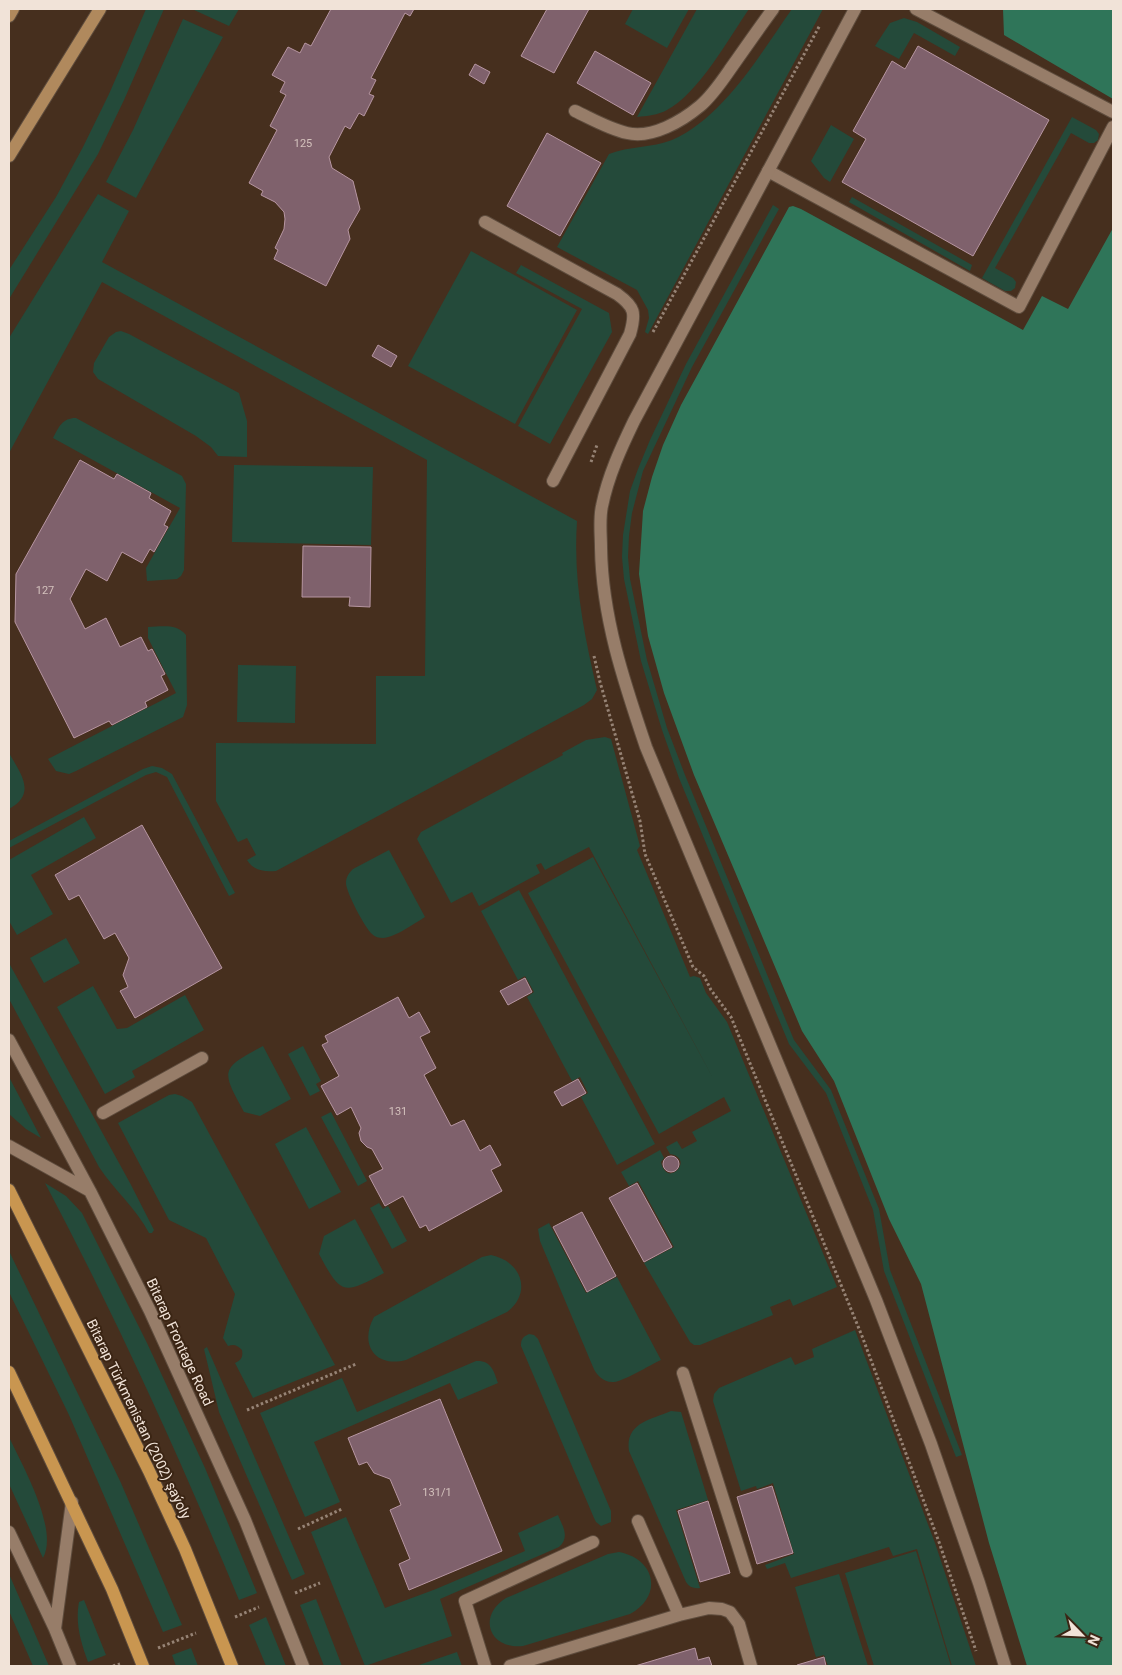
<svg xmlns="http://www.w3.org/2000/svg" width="1122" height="1675" font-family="Roboto,sans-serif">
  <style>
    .green { fill: #244a3a }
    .forest { fill: #2f7559 }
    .building { fill: #7f616c; stroke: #b796a2 }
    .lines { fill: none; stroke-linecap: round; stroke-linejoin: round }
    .lane-casing { stroke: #5e4c3d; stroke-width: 14 }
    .street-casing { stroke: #5e4c3d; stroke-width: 14 }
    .secondary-casing { stroke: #5e4c3d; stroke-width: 14 }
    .primary-casing { stroke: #5e4c3d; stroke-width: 14 }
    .path { stroke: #968375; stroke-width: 3; stroke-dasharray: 2.5 2.5; stroke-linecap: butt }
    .lane { stroke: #977d69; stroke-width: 12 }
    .street { stroke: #977d69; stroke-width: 12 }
    .secondary { stroke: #b0895d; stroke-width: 12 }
    .primary { stroke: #c99650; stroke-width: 12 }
    .labels { text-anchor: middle; stroke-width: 4; stroke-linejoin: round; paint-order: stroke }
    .number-label { font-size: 11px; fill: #d4c2bd }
    .street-label { font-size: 14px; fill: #f1e3d8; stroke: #3b2514 }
  </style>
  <rect width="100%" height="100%" fill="#462f1e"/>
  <path class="green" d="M 146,9 L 164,9 L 124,100 L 98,154 L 9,299 L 9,270 L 56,197 L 83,147 L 109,94 Z
    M 192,9 L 239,9 L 229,26 Z
    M 633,9 L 689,9 L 667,48 L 625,24 Z
    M 697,9 L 749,9 C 729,38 698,94 667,110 C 658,115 647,116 637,117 Z
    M 792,9 L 823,9 L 648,334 L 645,332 L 649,318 L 648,310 L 637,290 L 557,247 L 609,154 C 629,146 652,148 672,140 C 724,117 760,54 792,9 Z
    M 904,18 L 917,22 L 960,47 L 955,56 L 914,33 L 899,59 L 875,46 L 890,23 Z
    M 183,19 L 223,37 L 136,198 L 106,182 L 133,130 Z
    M 1072,117 L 1096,130 L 1099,134 L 1098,140 L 1094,143 L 1089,143 L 1071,133 L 995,268 L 1013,278 L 1016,282 L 1015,288 L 1011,291 L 1005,291 L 982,278 Z
    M 831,125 L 854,139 L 830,182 L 824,178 L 811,161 Z
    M 98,194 L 129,211 L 102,262 L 577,521 C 573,581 584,633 597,690 L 592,699 L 584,705 L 276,871 C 264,872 254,871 247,860 L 256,855 L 247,838 L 238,842 L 216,801 L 216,743 L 376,744 L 376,676 L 425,676 L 427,460 L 102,282 L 9,453 L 9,338 Z
    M 852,197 L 972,265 L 970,271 L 849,202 Z
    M 773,205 L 779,209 L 692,367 L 643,471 L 632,513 L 629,536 L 628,557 L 630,579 L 647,660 L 667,728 L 685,775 L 794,1040 L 831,1090 L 879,1209 L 890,1270 L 962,1455 L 956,1457 L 884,1271 L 873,1210 L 826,1093 L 789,1044 L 679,778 L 662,730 L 641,661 L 624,579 L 622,557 L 623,535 L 630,491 L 638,469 L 650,440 L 686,364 Z
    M 471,251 L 577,310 L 515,424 L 408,366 Z
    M 521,265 L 609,313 L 612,332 L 550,444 L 518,426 L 582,309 L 516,273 Z
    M 121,331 L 129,334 L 239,393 L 247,421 L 247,457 L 218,456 L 211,447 L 196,436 L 98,379 L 93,372 L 94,363 L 109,337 L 116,332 Z
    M 76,418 L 182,476 L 186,484 L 184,570 L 181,576 L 177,579 L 147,581 L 146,568 L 180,508 L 53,438 C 59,427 62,418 76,418 Z
    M 234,465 L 373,467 L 371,545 L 232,542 Z
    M 148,627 C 161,627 176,623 186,635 L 187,705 L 183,717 L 76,771 L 69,774 L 56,771 L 48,759 L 176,693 L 148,638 Z
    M 238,665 L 296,666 L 295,723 L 237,722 Z
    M 605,737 L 611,739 L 640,846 L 637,850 L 690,977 L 694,976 L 700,978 L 706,993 L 727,1022 L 837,1287 L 793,1306 L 790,1299 L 770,1307 L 773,1315 L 700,1345 L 694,1345 L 690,1342 L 644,1263 L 674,1247 L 638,1181 L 629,1186 L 621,1172 L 660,1150 L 664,1158 L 661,1162 C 667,1190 696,1158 670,1154 L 666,1147 L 677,1141 L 682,1149 L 697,1141 L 692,1132 L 731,1111 L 724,1097 L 659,1134 L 528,893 L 593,857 L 714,1080 L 589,847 L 545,870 L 541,863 L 536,865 L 540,873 L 479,906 L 472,892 L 451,903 L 417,839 L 421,832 L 563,755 L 562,753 L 586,740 Z
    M 9,753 C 21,774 37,794 9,809 Z
    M 152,766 L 162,768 L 172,774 L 235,893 L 229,896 L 167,777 L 156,772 L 146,775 L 9,848 L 9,841 L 143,769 Z
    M 84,817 L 96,838 L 31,875 L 53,914 L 17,935 L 9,921 L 9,860 Z
    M 389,850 L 425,917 C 415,923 394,938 383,938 C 379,938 375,937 372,934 C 365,928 346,892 346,883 C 346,877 349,873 353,869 Z
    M 519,890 L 655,1144 L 617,1165 L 581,1097 L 588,1093 L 580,1077 L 572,1081 L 527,997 L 534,992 L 525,976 L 518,980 L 481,911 Z
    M 66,938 L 80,963 L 44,983 L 30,958 Z
    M 9,963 L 130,1183 L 154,1230 L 152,1233 L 149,1233 C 136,1208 114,1190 99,1167 L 9,999 Z
    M 93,986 L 117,1029 L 127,1028 L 185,995 L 204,1030 L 132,1071 L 135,1077 L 105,1094 L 57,1007 Z
    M 263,1046 L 291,1099 L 260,1116 L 244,1112 C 221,1070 220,1069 263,1046 Z
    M 303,1046 L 321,1081 L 316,1084 L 320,1091 L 310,1096 L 288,1054 Z
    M 9,1077 L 41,1138 L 26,1129 L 9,1114 Z
    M 175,1094 L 182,1096 L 192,1102 L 335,1365 L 253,1398 L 235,1363 C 242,1360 243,1356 242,1350 C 237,1345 234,1344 228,1346 L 223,1338 L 235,1294 L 206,1238 L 169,1220 L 118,1123 L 169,1095 Z
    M 331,1112 L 367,1181 L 358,1186 L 321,1117 Z
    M 306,1127 L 341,1192 L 309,1209 L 275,1144 Z
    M 45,1183 L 66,1196 L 82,1213 L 147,1343 L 205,1468 L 257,1593 L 239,1600 C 180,1458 117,1319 45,1183 Z
    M 379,1203 L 383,1209 L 388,1206 L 407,1241 L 392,1249 L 370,1208 Z
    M 355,1219 L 384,1273 C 343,1295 341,1295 319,1254 L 324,1236 Z
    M 549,1223 L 586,1293 L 617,1277 L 661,1360 C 650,1365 624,1381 614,1382 C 604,1383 596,1375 593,1367 L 540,1241 L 538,1229 Z
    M 9,1251 L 121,1483 L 182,1625 L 163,1632 L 69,1415 L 9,1292 Z
    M 491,1255 C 521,1261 533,1292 507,1312 L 406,1360 C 375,1368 359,1344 374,1317 L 482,1257 Z
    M 855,1330 L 935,1543 L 976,1666 L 952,1666 L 917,1549 L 893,1556 L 889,1547 L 791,1578 L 785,1563 L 767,1569 L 765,1565 L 794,1554 L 773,1483 L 757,1489 L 756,1486 L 741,1491 L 713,1401 L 714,1394 L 719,1388 L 791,1357 L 795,1365 L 814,1357 L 812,1349 Z
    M 529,1334 L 534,1335 L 538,1339 L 611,1511 L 611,1522 L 601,1526 L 596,1522 L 594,1518 L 521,1346 C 521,1340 522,1337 529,1334 Z
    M 207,1347 L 305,1574 L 292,1580 L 219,1412 L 204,1349 Z
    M 476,1361 C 491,1360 494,1371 498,1383 L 458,1400 L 450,1383 L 314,1442 L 340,1502 L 305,1517 L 260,1413 L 342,1378 L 357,1412 Z
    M 671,1411 L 681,1412 L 708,1500 L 676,1510 L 700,1588 C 694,1589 689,1587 686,1582 L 629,1451 C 625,1423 650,1420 671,1411 Z
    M 9,1437 C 22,1465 59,1529 43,1558 L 9,1484 Z
    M 558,1515 C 563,1527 570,1537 559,1547 L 440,1599 L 452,1636 L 365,1666 L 311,1532 L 346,1517 L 385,1608 L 436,1589 L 525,1551 L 518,1533 Z
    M 916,1551 L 951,1666 L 874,1666 L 845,1573 Z
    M 619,1552 C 656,1559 663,1596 630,1614 L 523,1646 C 489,1650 477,1616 506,1598 L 608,1554 Z
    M 9,1574 L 49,1666 L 33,1666 L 9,1611 Z
    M 839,1574 L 868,1666 L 828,1666 L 824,1655 L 816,1657 L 795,1587 Z
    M 316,1599 L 342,1666 L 324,1666 L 300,1605 Z
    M 84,1600 L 106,1655 L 88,1662 C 81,1642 75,1624 79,1602 Z
    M 266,1617 L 286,1666 L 266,1666 L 249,1625 Z
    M 191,1648 L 198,1666 L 176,1666 L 172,1655 Z
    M 457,1652 L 462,1666 L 416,1666 Z"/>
  <path class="forest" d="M 1003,9 L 1113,9 L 1113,99 L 1004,35 Z
    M 793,206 L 801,209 L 1023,330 L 1042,296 L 1068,309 L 1113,228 L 1113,1666 L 1027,1666 L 989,1543 L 921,1284 L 889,1219 L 834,1081 L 802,1031 L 733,867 L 694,775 L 664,693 L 648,636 L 639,574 L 643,511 L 652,477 L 663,445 L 681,405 L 789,207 Z"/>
  <path class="building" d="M 331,9 L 414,9 L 410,16 L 405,13 L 371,78 L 376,80 L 369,94 L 374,96 L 364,116 L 359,113 L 350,129 L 345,126 L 329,157 L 332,168 L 353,181 L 360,209 L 348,230 L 350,239 L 326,286 L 274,259 L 278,250 L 275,248 L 284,229 L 285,219 L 284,212 L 275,202 L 261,195 L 263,191 L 249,183 L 277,130 L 270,126 L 286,95 L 280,92 L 285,82 L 272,75 L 288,47 L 300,53 L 305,43 L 311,46 Z
    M 547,9 L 589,9 L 554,73 L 521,56 Z
    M 918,46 L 1049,120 L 973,256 L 842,182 L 866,139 L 853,131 L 892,61 L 905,69 Z
    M 595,51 L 651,83 L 633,115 L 577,83 Z
    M 475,64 L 490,72 L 484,84 L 469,75 Z
    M 547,133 L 601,163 L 560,236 L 507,206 Z
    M 378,345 L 397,356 L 391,367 L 372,356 Z
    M 80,460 L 114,479 L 117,474 L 151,493 L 149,498 L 171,511 L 164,525 L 168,527 L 154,552 L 150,549 L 142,563 L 122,552 L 107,581 L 86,569 L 70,599 L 85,629 L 106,618 L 120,647 L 141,637 L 148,651 L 152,649 L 165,674 L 161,676 L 168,690 L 145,702 L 147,707 L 112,725 L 109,721 L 74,738 L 15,622 L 16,574 Z
    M 303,546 L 371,547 L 370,607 L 349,606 L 350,597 L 302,597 Z
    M 142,825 L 222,968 L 135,1018 L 120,991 L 128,987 L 123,975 L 129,958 L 115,933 L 104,939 L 79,895 L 69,900 L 55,875 Z
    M 525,978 L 532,992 L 508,1005 L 500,991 Z
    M 398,997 L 409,1018 L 419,1012 L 430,1032 L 420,1037 L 436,1068 L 424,1075 L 451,1126 L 464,1120 L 480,1151 L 490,1145 L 501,1165 L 491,1170 L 502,1191 L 429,1231 L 426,1225 L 420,1228 L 403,1196 L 385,1206 L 369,1176 L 383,1169 L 372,1149 L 367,1147 L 361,1141 L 359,1133 L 361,1128 L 351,1107 L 337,1115 L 321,1086 L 339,1076 L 322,1045 L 328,1042 L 325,1036 Z
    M 578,1079 L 586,1093 L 562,1106 L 554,1092 Z
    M663 1164a8 8 0 1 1 16 0a8 8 0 1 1-16 0Z
    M 637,1183 L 672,1247 L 644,1262 L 609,1198 Z
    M 582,1212 L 616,1276 L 587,1292 L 553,1227 Z
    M 440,1399 L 502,1551 L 409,1590 L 399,1564 L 410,1559 L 390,1510 L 401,1505 L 390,1479 L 374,1473 L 367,1462 L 359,1465 L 348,1438 Z
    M 772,1486 L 793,1553 L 757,1564 L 737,1497 Z
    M 708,1501 L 730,1573 L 700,1582 L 678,1511 Z
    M 695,1648 L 698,1660 L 709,1657 L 712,1666 L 635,1666 Z
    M 824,1657 L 826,1666 L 797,1666 L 797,1665 Z"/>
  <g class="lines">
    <defs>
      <path id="lane" d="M 916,9 L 1113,112
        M 575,111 C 592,119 609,129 627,133 C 652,139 682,121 700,106 C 712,96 722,81 731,68 C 745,48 759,28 773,9
        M 768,171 L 1019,307 L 1113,127
        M 485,222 L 617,294 C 635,307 636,313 630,334 L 553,481
        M 103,1113 L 202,1058
        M 683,1373 L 746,1571
        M 638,1521 L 679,1615
        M 485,1666 L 465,1601 L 593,1542
        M 510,1666 L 679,1615 L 709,1608 L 722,1609 L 730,1612 L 739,1624 L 751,1666"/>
      <path id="street" d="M 855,9 L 634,421 C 621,448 608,476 602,506 C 599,519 601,535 601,548 C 602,617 624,682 646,747 L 876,1300 L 931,1444 L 979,1583 L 1005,1666
        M 9,1040 L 90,1191 L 150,1311 L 245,1520 L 303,1666
        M 9,1146 L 90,1191
        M 9,1532 L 55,1629 L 70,1666
        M 55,1629 L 72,1502"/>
      <path id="secondary" d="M 9,16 L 13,9
        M 9,156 L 100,9"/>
      <path id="primary" d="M 9,1190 L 149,1471 L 185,1549 L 232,1666
        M 9,1372 L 112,1589 L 143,1666"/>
    </defs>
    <use href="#lane" class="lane-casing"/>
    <use href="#street" class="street-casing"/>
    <use href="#secondary" class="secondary-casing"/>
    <use href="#primary" class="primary-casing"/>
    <path class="path" d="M 653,332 L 820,25
      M 591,462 L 597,445
      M 594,656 L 600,682 L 640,821 L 645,854 L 693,967 L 704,976 L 711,990 L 731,1017 L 862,1336 L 939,1542 L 976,1651
      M 247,1410 L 356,1364
      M 298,1529 L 342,1509
      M 295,1593 L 320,1583
      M 235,1617 L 259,1607
      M 158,1648 L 196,1633
      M 113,1666 L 120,1664"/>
    <use href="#lane" class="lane"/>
    <use href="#street" class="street"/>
    <use href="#secondary" class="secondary"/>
    <use href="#primary" class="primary"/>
  </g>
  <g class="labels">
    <g class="number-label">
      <text x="303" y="147">125</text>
      <text x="45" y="594">127</text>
      <text x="398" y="1115">131</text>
      <text x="437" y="1496">131/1</text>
    </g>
    <g class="street-label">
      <text transform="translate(180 1342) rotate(65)" y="5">Bitarap Frontage Road</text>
      <text transform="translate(139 1419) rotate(64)" y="5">Bitarap Türkmenistan (2002) şaýoly</text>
    </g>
  </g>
  <rect width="1122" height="1675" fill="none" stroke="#f1e3d8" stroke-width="20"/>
  <g transform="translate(1082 1635) rotate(114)" stroke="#3b2514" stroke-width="4" paint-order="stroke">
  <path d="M0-4L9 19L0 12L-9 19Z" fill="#f1e3d8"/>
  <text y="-8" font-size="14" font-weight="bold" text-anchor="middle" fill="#f1e3d8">N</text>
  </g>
</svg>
